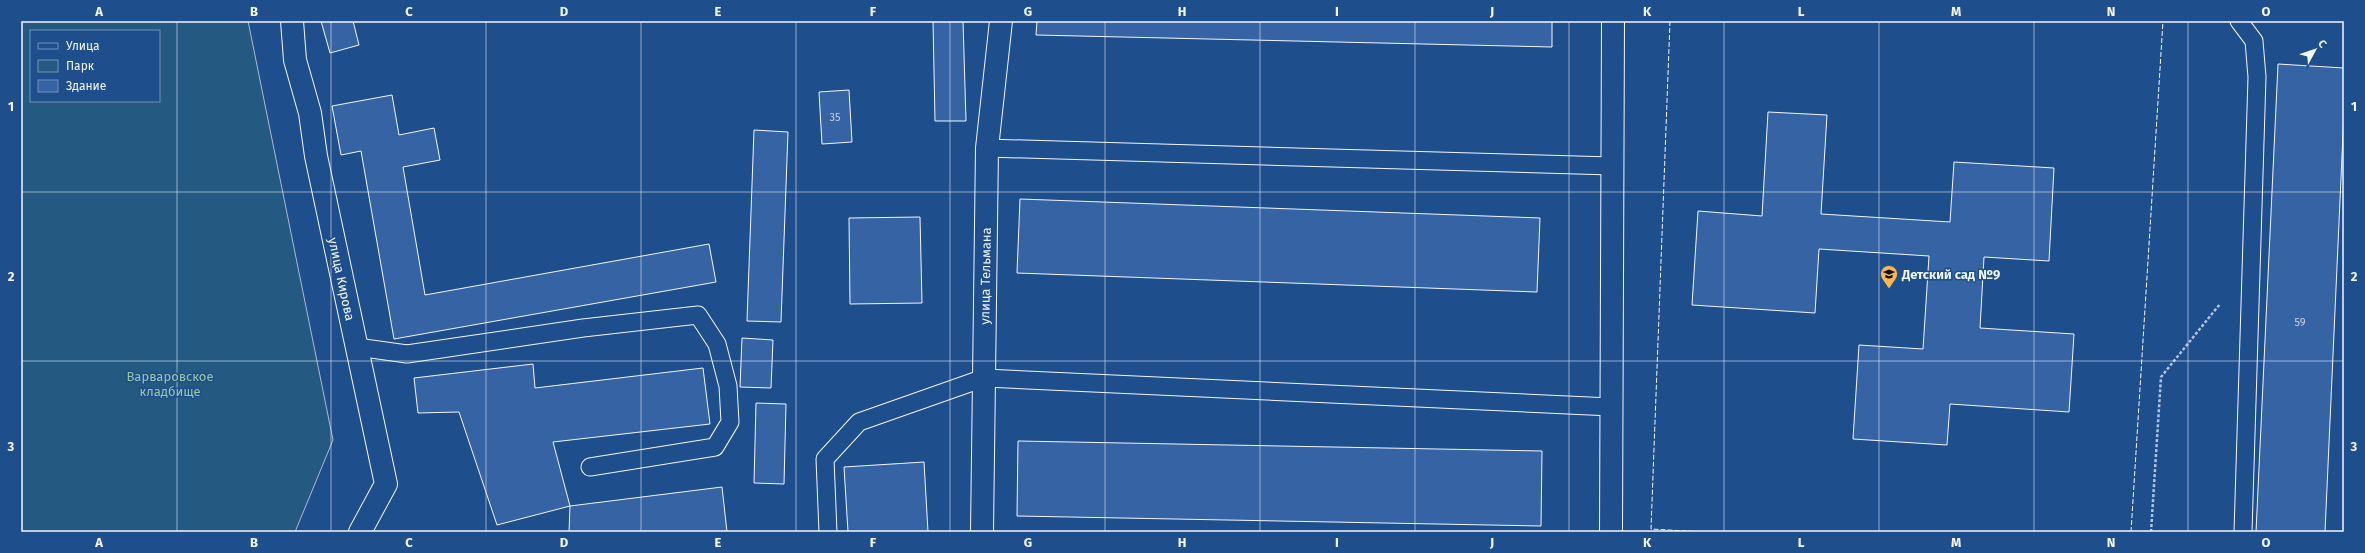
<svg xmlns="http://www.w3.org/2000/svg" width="2365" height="553" font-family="'Fira Sans',sans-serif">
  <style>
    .green { fill: #245a82; stroke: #a8bbd7; fill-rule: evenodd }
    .building { fill: #3563a3; stroke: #f2f6ff }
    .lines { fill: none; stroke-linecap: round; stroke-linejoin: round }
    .lane-casing { stroke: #f2f6ff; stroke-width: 19 }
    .street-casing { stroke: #f2f6ff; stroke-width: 24 }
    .path { stroke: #b3c4dc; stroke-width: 2.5; stroke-dasharray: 3 2; stroke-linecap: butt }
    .lane { stroke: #1f4e8c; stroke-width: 17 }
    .street { stroke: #1f4e8c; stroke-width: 22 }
    .fence { stroke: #f2f6ff; stroke-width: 1; stroke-dasharray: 5 2; stroke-linecap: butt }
    .grid { fill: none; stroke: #f2f6ff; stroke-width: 1; stroke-opacity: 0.55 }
    .labels { text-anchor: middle; stroke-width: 3; stroke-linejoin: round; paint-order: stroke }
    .number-label { font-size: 11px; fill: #c3d1e8 }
    .poi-label { font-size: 13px; font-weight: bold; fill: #f2f6ff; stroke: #1f4e8c; text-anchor: start }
    .street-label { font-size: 13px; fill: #f2f6ff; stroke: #1f4e8c }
    .park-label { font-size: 13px; fill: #97c8a6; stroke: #1f4e8c }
    .neatline { fill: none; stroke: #f2f6ff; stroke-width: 1.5 }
    .grid-label { font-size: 13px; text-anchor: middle; font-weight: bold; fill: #f2f6ff }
  </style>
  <rect width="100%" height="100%" fill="#1f4e8c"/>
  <path class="green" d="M 21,21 L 248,21 L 333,440 L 295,532 L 21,532 ZM 31,31 L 159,31 L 159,101 L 31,101 Z"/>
  <path class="building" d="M 321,21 L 353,21 L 359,45 L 330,53 Z
    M 933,21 L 963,21 L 966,121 L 935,121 Z
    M 1037,21 L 1552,21 L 1552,47 L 1036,35 Z
    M 2278,64 L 2344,68 L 2344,112 L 2325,532 L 2256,532 Z
    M 849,90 L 852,142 L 822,144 L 819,92 Z
    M 392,95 L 399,135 L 434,128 L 440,160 L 403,167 L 425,295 L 709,244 L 716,282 L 394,339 L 361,151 L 341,155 L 332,106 Z
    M 1768,112 L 1827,115 L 1821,214 L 1950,222 L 1954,162 L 2054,168 L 2049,261 L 1984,257 L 1980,328 L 2074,334 L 2069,412 L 1950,404 L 1947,445 L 1853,439 L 1859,345 L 1923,349 L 1929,256 L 1819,249 L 1815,313 L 1692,305 L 1698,211 L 1762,216 Z
    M 754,130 L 788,132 L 781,322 L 747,321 Z
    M 1020,199 L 1540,218 L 1537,292 L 1017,273 Z
    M 920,217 L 922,303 L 850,304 L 849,218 Z
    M 742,338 L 773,340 L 771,388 L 740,387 Z
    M 533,364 L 535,388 L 703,368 L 710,424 L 553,442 L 570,506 L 497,525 L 459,412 L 418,413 L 414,378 Z
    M 756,403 L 786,404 L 784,484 L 754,483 Z
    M 1018,441 L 1542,451 L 1541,526 L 1017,516 Z
    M 924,462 L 928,532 L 848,532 L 844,467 Z
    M 722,487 L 727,532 L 569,532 L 570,506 Z"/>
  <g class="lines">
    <defs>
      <path id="lane" d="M 2239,21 L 2254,41 L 2257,77 L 2243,532
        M 987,148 L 1612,166
        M 357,347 L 407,354 L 583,328 L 698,315 L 717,344 L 728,386 L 730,422 L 715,447 L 590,467
        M 828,532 L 825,459 L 859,422 L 984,378 L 1611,407"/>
      <path id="street" d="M 292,21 L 295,60 L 310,113 L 316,156 L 386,484 L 360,532
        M 982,532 L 987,148 L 1001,21
        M 1611,532 L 1613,21"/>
    </defs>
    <use href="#lane" class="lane-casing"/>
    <use href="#street" class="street-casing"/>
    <path class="path" d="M 2151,532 L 2161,377 L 2220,304"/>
    <use href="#lane" class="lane"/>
    <use href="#street" class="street"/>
    <path class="fence" d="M 1670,21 L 1651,529 L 1704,532
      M 2131,532 L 2163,21"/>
  </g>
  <path class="grid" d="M 177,21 L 177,532M 331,21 L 331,532M 486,21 L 486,532M 641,21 L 641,532M 796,21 L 796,532M 950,21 L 950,532M 1105,21 L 1105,532M 1260,21 L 1260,532M 1415,21 L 1415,532M 1569,21 L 1569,532M 1724,21 L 1724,532M 1879,21 L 1879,532M 2034,21 L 2034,532M 2188,21 L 2188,532M 21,192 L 2344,192M 21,361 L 2344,361"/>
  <defs>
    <symbol id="school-pin" viewBox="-11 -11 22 30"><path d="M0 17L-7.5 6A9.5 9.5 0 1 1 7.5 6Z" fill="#ffb74d" stroke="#1f4e8c"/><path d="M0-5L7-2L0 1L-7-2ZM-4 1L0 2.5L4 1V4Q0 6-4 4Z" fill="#111"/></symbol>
  </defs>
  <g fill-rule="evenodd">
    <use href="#school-pin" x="1879" y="264" width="20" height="27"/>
  </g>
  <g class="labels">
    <g class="number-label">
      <text x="835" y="121">35</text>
      <text x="2300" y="326">59</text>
    </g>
    <g class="poi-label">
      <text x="1902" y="279">Детский сад №9</text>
    </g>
    <g class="street-label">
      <text transform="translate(985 276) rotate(-89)" y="5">улица Тельмана</text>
      <text transform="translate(342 279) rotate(78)" y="5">улица Кирова</text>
    </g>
    <g class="park-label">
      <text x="170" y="381">Варваровское<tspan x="170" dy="15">кладбище</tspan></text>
    </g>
  </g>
  <rect width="2365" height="553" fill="none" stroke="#1f4e8c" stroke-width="44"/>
  <rect x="30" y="30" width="130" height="72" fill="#1f4e8c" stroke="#7391ba"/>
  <rect x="38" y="43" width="20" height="6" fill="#1f4e8c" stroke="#7391ba"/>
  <text x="66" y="50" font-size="12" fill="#f2f6ff">Улица</text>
  <rect x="38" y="60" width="20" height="12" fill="#245a82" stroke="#7391ba"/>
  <text x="66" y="70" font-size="12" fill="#f2f6ff">Парк</text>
  <rect x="38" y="80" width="20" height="12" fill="#3563a3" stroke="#7391ba"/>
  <text x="66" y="90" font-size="12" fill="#f2f6ff">Здание</text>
  <g transform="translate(2315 50) rotate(50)" stroke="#1f4e8c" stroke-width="3" paint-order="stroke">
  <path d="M0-3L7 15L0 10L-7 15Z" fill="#f2f6ff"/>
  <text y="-6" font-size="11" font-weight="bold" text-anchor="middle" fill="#f2f6ff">С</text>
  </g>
  <rect x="22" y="22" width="2321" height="509" class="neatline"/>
  <g class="grid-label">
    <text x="99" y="16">A</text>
    <text x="254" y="16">B</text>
    <text x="409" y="16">C</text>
    <text x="564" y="16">D</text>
    <text x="718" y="16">E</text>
    <text x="873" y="16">F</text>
    <text x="1028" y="16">G</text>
    <text x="1182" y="16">H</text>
    <text x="1337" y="16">I</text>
    <text x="1492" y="16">J</text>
    <text x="1647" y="16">K</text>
    <text x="1801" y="16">L</text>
    <text x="1956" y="16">M</text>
    <text x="2111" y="16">N</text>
    <text x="2266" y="16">O</text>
    <text x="11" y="111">1</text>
    <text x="2354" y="111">1</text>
    <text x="11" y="281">2</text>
    <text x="2354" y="281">2</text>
    <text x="11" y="451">3</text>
    <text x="2354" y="451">3</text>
    <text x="99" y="547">A</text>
    <text x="254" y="547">B</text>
    <text x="409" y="547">C</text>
    <text x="564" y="547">D</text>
    <text x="718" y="547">E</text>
    <text x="873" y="547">F</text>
    <text x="1028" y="547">G</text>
    <text x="1182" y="547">H</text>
    <text x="1337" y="547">I</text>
    <text x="1492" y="547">J</text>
    <text x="1647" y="547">K</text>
    <text x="1801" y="547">L</text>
    <text x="1956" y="547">M</text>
    <text x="2111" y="547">N</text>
    <text x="2266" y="547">O</text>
  </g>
</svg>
